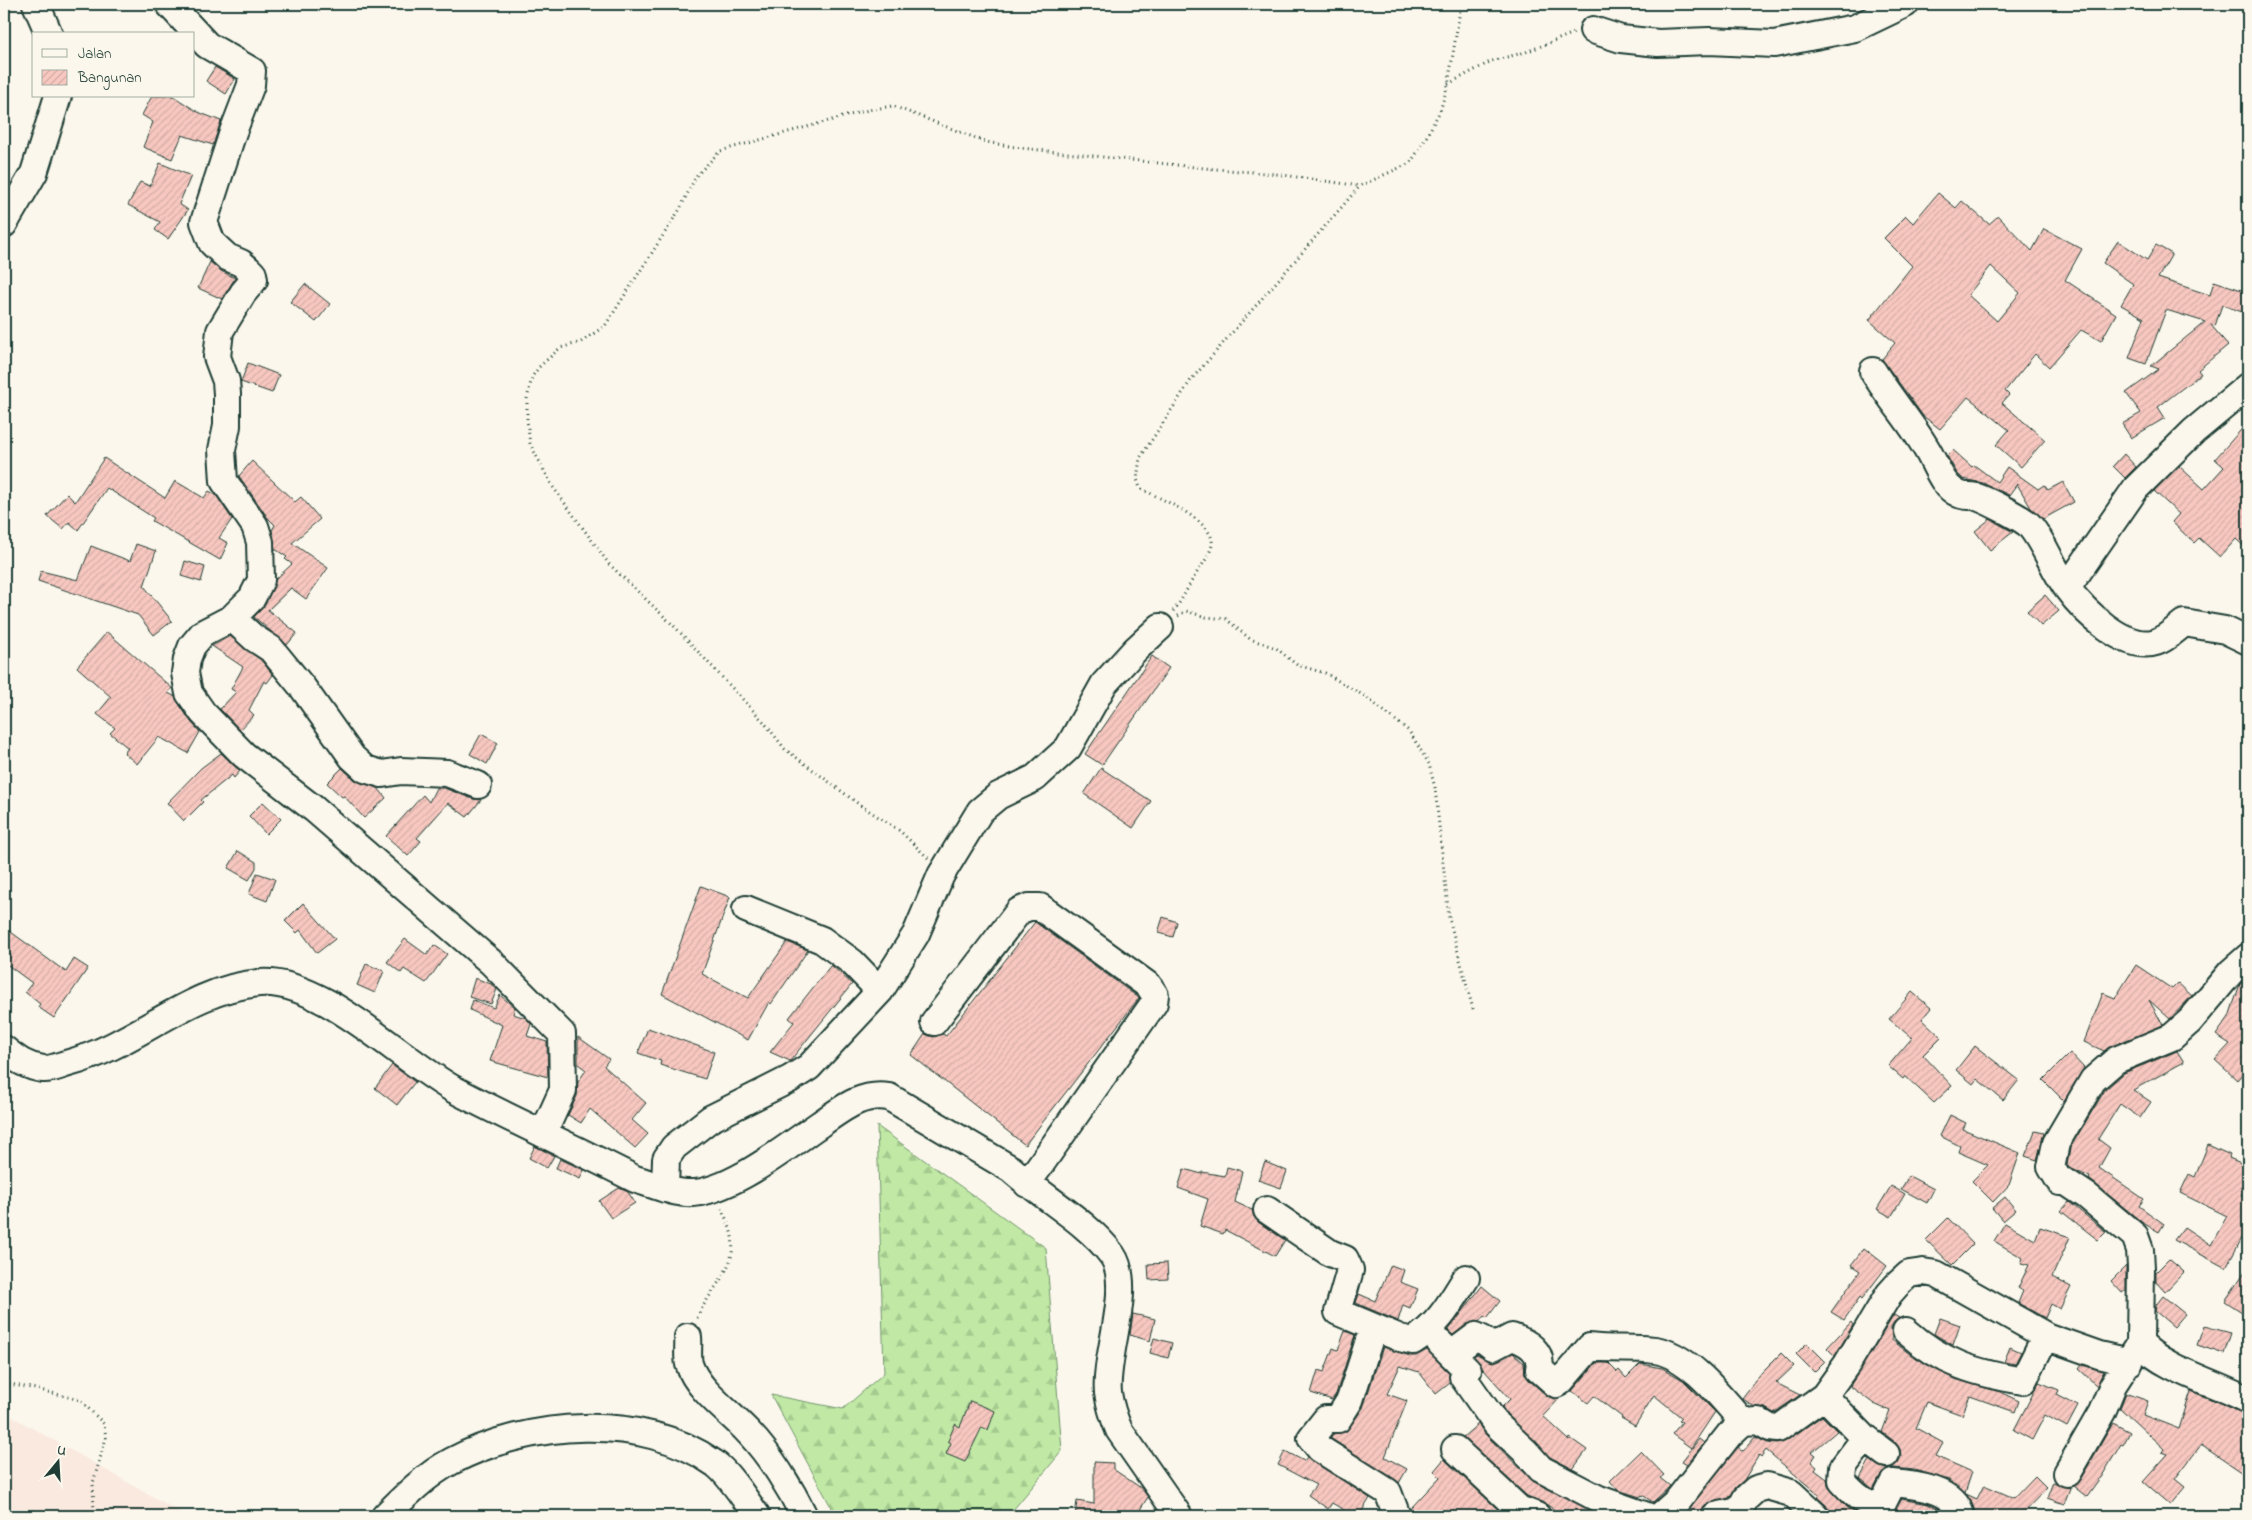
<svg xmlns="http://www.w3.org/2000/svg" width="2252" height="1520" font-family="'Indie Flower',sans-serif">
  <style>
    .built { fill: #fae9df }
    .forest { fill: url(#forest-firs); stroke: #70936c }
    .building { fill: url(#building-hatch); stroke: #1f3d34; fill-rule: evenodd }
    .lines { fill: none; stroke-linecap: round; stroke-linejoin: round }
    .minor-casing { stroke: #1f3d34; stroke-width: 30 }
    .path { stroke: #1f3d34; stroke-width: 3; stroke-dasharray: 1 4; stroke-linecap: butt }
    .minor { stroke: #fbf7ec; stroke-width: 26 }
  </style>
  <defs>
    <pattern id="forest-firs" width="22" height="20" patternUnits="userSpaceOnUse" patternTransform="scale(1.25)"><rect width="22" height="20" fill="#c1e9a5"/><path d="M5 1l3.5 6h-7zM16 11l3.5 6h-7z" fill="#a5c98f"/></pattern>
    <pattern id="building-hatch" width="6" height="6" patternUnits="userSpaceOnUse" patternTransform="scale(1.25)"><rect width="6" height="6" fill="#f8c8c0"/><path d="M-1 1l2-2M0 6l6-6M5 7l2-2" fill="none" stroke="#d4ada6"/></pattern>
  </defs>
  <rect width="100%" height="100%" fill="#fbf7ec"/>
  <filter id="ink" filterUnits="userSpaceOnUse"><feTurbulence type="fractalNoise" baseFrequency=".02" numOctaves="2"/><feDisplacementMap in="SourceGraphic" scale="10" xChannelSelector="R" yChannelSelector="G"/><feConvolveMatrix kernelMatrix="1 2 1 2 8 2 1 2 1" color-interpolation-filters="sRGB"/></filter>
  <g filter="url(#ink)">
    <path class="built" d="M 4,1412 L 187,1516 L 4,1516 Z"/>
    <path class="forest" d="M 877,1126 L 1046,1248 L 1062,1451 L 1008,1516 L 836,1516 L 771,1395 L 843,1409 L 884,1373 Z"/>
    <path class="building" d="M 215,67 L 235,79 L 226,94 L 206,81 Z
      M 152,96 L 173,96 L 198,112 L 221,121 L 213,145 L 182,135 L 172,159 L 143,147 L 153,122 L 142,115 Z
      M 160,163 L 191,176 L 179,204 L 188,210 L 168,239 L 155,230 L 160,222 L 128,205 L 140,182 L 150,186 Z
      M 1938,193 L 1956,208 L 1962,201 L 1989,224 L 1998,216 L 2032,251 L 2044,229 L 2082,249 L 2065,280 L 2116,314 L 2101,341 L 2081,330 L 2049,367 L 2035,354 L 2005,391 L 2009,395 L 2002,403 L 2045,440 L 2021,467 L 1996,445 L 2009,430 L 1968,397 L 1940,429 L 1923,416 L 1882,359 L 1895,343 L 1869,320 L 1912,266 L 1884,238 L 1906,216 L 1913,223 ZM 1991,266 L 2020,293 L 1997,321 L 1968,295 Z
      M 2118,241 L 2147,260 L 2156,245 L 2172,254 L 2158,278 L 2210,295 L 2214,281 L 2248,292 L 2248,314 L 2222,305 L 2215,326 L 2210,324 L 2228,345 L 2198,370 L 2201,374 L 2158,407 L 2165,418 L 2131,438 L 2122,424 L 2141,413 L 2126,393 L 2159,369 L 2151,366 L 2205,322 L 2166,310 L 2146,364 L 2129,358 L 2144,318 L 2121,305 L 2133,284 L 2103,263 Z
      M 210,262 L 221,271 L 235,278 L 222,299 L 198,288 Z
      M 305,284 L 330,304 L 316,322 L 290,302 Z
      M 248,363 L 279,375 L 272,393 L 241,382 Z
      M 2248,422 L 2248,550 L 2236,539 L 2220,557 L 2199,538 L 2194,543 L 2172,522 L 2179,514 L 2154,491 L 2179,466 L 2204,489 L 2224,467 L 2215,459 Z
      M 1953,450 L 1972,467 L 1974,465 L 1997,482 L 2007,467 L 2038,489 L 2044,485 L 2048,490 L 2063,482 L 2074,502 L 2043,519 L 2031,508 L 2017,484 L 2009,495 L 1983,483 L 1963,479 L 1957,473 L 1947,456 Z
      M 2124,454 L 2136,467 L 2125,478 L 2113,466 Z
      M 104,458 L 165,498 L 175,481 L 204,498 L 209,491 L 216,495 L 232,519 L 219,538 L 228,543 L 220,560 L 152,521 L 154,518 L 107,488 L 78,530 L 69,522 L 63,529 L 47,516 L 67,494 L 75,502 Z
      M 252,461 L 295,502 L 301,497 L 320,519 L 292,543 L 328,568 L 306,599 L 291,588 L 268,610 L 297,633 L 287,645 L 254,617 L 265,605 L 276,579 L 292,564 L 285,559 L 287,557 L 275,549 L 272,530 L 275,525 L 268,518 L 239,476 Z
      M 1990,519 L 2013,532 L 1990,550 L 1975,531 Z
      M 136,544 L 156,551 L 144,586 L 172,621 L 154,635 L 138,615 L 38,581 L 41,571 L 78,580 L 91,546 L 130,561 Z
      M 185,561 L 205,567 L 201,582 L 181,576 Z
      M 2045,595 L 2059,611 L 2041,626 L 2027,611 Z
      M 107,632 L 172,688 L 168,693 L 174,696 L 191,722 L 200,732 L 188,753 L 159,737 L 137,764 L 124,753 L 128,748 L 110,733 L 115,728 L 97,714 L 111,697 L 77,667 Z
      M 230,636 L 261,660 L 273,675 L 267,683 L 264,681 L 249,710 L 254,715 L 240,730 L 220,709 L 236,692 L 231,689 L 243,667 L 212,646 Z
      M 1152,656 L 1169,668 L 1102,765 L 1085,754 Z
      M 481,734 L 498,743 L 487,764 L 470,754 Z
      M 221,753 L 240,771 L 234,778 L 232,775 L 201,800 L 203,802 L 184,821 L 167,803 L 201,768 Z
      M 342,768 L 355,780 L 378,788 L 386,798 L 364,818 L 344,796 L 342,797 L 327,783 Z
      M 1101,768 L 1151,801 L 1133,828 L 1084,794 Z
      M 436,788 L 444,788 L 473,799 L 481,800 L 467,817 L 448,803 L 417,838 L 421,841 L 408,856 L 386,836 L 423,795 L 429,802 Z
      M 263,802 L 281,819 L 266,834 L 249,816 Z
      M 238,851 L 256,862 L 256,868 L 249,880 L 228,868 Z
      M 257,873 L 275,879 L 267,901 L 249,894 Z
      M 701,886 L 730,897 L 702,974 L 748,998 L 787,942 L 808,950 L 771,1004 L 769,1002 L 748,1040 L 662,994 Z
      M 303,903 L 335,939 L 317,953 L 300,930 L 297,933 L 285,921 Z
      M 1163,917 L 1177,922 L 1173,937 L 1158,933 Z
      M 1035,922 L 1139,998 L 1025,1145 L 911,1055 L 925,1034 L 933,1037 L 943,1034 L 946,1036 Z
      M 4,927 L 66,972 L 74,959 L 88,968 L 54,1018 L 38,1007 L 40,1004 L 25,992 L 32,983 L 5,963 L 11,955 L 4,950 Z
      M 405,939 L 427,955 L 434,945 L 447,954 L 426,983 L 404,969 L 401,973 L 387,962 Z
      M 366,964 L 384,971 L 375,993 L 357,985 Z
      M 831,965 L 852,984 L 790,1061 L 770,1052 L 794,1022 L 789,1018 Z
      M 2136,965 L 2172,989 L 2178,983 L 2192,996 L 2170,1019 L 2149,1000 L 2163,1025 L 2104,1051 L 2084,1042 L 2103,993 L 2115,998 Z
      M 2248,977 L 2248,1068 L 2237,1080 L 2215,1060 L 2230,1044 L 2216,1035 L 2229,1017 L 2240,984 Z
      M 475,978 L 491,984 L 497,989 L 491,1004 L 469,997 Z
      M 1912,992 L 1931,1008 L 1922,1019 L 1941,1037 L 1923,1055 L 1952,1086 L 1934,1103 L 1905,1076 L 1903,1079 L 1888,1066 L 1912,1038 L 1889,1019 Z
      M 500,995 L 515,1008 L 513,1014 L 526,1018 L 531,1024 L 527,1036 L 547,1042 L 548,1077 L 490,1061 L 502,1025 L 470,1010 L 473,1000 L 494,1008 Z
      M 648,1028 L 714,1052 L 705,1079 L 660,1065 L 661,1061 L 638,1053 Z
      M 578,1037 L 609,1059 L 604,1066 L 646,1103 L 632,1120 L 648,1134 L 635,1148 L 590,1109 L 581,1123 L 568,1115 L 577,1096 L 578,1082 L 586,1070 L 578,1064 Z
      M 1975,1046 L 2019,1080 L 2003,1100 L 1977,1079 L 1973,1084 L 1956,1070 Z
      M 2177,1051 L 2184,1062 L 2133,1090 L 2151,1102 L 2140,1118 L 2120,1104 L 2098,1139 L 2110,1148 L 2099,1168 L 2144,1199 L 2139,1206 L 2164,1224 L 2159,1232 L 2143,1223 L 2089,1179 L 2090,1177 L 2069,1168 L 2067,1164 L 2070,1148 L 2105,1090 L 2124,1073 Z
      M 2070,1053 L 2084,1068 L 2064,1101 L 2043,1080 Z
      M 392,1065 L 415,1082 L 397,1105 L 375,1088 Z
      M 1950,1115 L 1966,1123 L 1963,1129 L 2020,1153 L 2009,1185 L 1993,1202 L 1972,1181 L 1988,1165 L 1958,1152 L 1960,1146 L 1940,1136 Z
      M 2035,1131 L 2044,1133 L 2037,1160 L 2025,1156 Z
      M 2208,1145 L 2230,1155 L 2229,1158 L 2248,1166 L 2248,1179 L 2241,1196 L 2248,1202 L 2248,1227 L 2226,1268 L 2174,1240 L 2184,1227 L 2211,1245 L 2227,1216 L 2180,1193 L 2189,1174 L 2195,1177 Z
      M 535,1146 L 554,1156 L 547,1168 L 529,1158 Z
      M 560,1159 L 584,1170 L 580,1179 L 556,1168 Z
      M 1265,1162 L 1287,1171 L 1281,1188 L 1258,1180 Z
      M 1227,1167 L 1242,1171 L 1235,1202 L 1252,1210 L 1254,1217 L 1258,1222 L 1285,1240 L 1275,1256 L 1225,1230 L 1223,1234 L 1200,1226 L 1208,1199 L 1178,1188 L 1184,1169 L 1202,1174 L 1202,1172 L 1225,1176 Z
      M 1909,1176 L 1934,1189 L 1927,1203 L 1901,1189 Z
      M 1891,1186 L 1905,1194 L 1891,1217 L 1877,1209 Z
      M 619,1188 L 628,1192 L 635,1203 L 611,1218 L 599,1201 Z
      M 2005,1197 L 2016,1210 L 2003,1221 L 1992,1208 Z
      M 2069,1202 L 2106,1232 L 2098,1240 L 2061,1211 Z
      M 1948,1218 L 1973,1244 L 1952,1265 L 1926,1240 Z
      M 2005,1223 L 2035,1240 L 2040,1227 L 2070,1237 L 2052,1277 L 2071,1287 L 2060,1309 L 2051,1304 L 2045,1318 L 2018,1303 L 2023,1291 L 2018,1288 L 2029,1265 L 2021,1263 L 2023,1258 L 1994,1241 Z
      M 1864,1248 L 1887,1266 L 1862,1299 L 1860,1297 L 1844,1320 L 1831,1312 L 1860,1271 L 1851,1265 Z
      M 2169,1259 L 2184,1272 L 2165,1292 L 2156,1282 L 2156,1272 Z
      M 1167,1263 L 1168,1279 L 1149,1280 L 1148,1264 Z
      M 1391,1265 L 1404,1270 L 1400,1282 L 1418,1289 L 1410,1308 L 1403,1305 L 1398,1321 L 1356,1303 L 1359,1294 L 1375,1301 Z
      M 2126,1266 L 2126,1290 L 2122,1293 L 2111,1281 Z
      M 2248,1267 L 2248,1316 L 2225,1301 Z
      M 1482,1286 L 1500,1301 L 1487,1318 L 1484,1316 L 1479,1322 L 1467,1324 L 1453,1335 L 1448,1331 Z
      M 2163,1296 L 2185,1314 L 2174,1327 L 2155,1311 L 2156,1305 Z
      M 1133,1314 L 1155,1319 L 1150,1341 L 1130,1335 Z
      M 1894,1315 L 1899,1318 L 1894,1322 L 1891,1328 L 1892,1340 L 1911,1355 L 1955,1379 L 2000,1392 L 2019,1401 L 2015,1412 L 1970,1396 L 1962,1415 L 1927,1402 L 1916,1428 L 1943,1443 L 1936,1456 L 1972,1472 L 1965,1493 L 1949,1480 L 1914,1470 L 1894,1468 L 1886,1470 L 1880,1476 L 1873,1489 L 1860,1478 L 1870,1460 L 1885,1469 L 1892,1468 L 1898,1463 L 1901,1456 L 1900,1449 L 1895,1442 L 1882,1432 L 1890,1411 L 1874,1404 L 1850,1386 Z
      M 1940,1318 L 1960,1325 L 1953,1345 L 1934,1334 Z
      M 1851,1322 L 1853,1325 L 1835,1356 L 1827,1348 Z
      M 2204,1326 L 2231,1333 L 2224,1354 L 2197,1345 Z
      M 1345,1331 L 1355,1335 L 1336,1394 L 1332,1400 L 1311,1393 L 1318,1370 L 1324,1372 L 1333,1348 L 1338,1350 Z
      M 1154,1338 L 1172,1343 L 1168,1358 L 1150,1353 Z
      M 1807,1343 L 1825,1361 L 1814,1372 L 1796,1354 Z
      M 1383,1347 L 1410,1356 L 1416,1356 L 1427,1350 L 1449,1373 L 1450,1383 L 1436,1394 L 1419,1372 L 1400,1366 L 1387,1394 L 1407,1401 L 1385,1457 L 1407,1469 L 1399,1483 L 1330,1438 L 1333,1434 L 1346,1432 L 1363,1408 Z
      M 2010,1347 L 2021,1352 L 2015,1364 L 2004,1362 Z
      M 1513,1353 L 1524,1363 L 1525,1374 L 1529,1380 L 1547,1396 L 1554,1399 L 1560,1398 L 1543,1416 L 1569,1440 L 1570,1438 L 1587,1450 L 1573,1469 L 1550,1457 L 1507,1414 L 1502,1407 L 1510,1399 L 1483,1369 L 1474,1356 L 1477,1354 L 1492,1362 Z
      M 1781,1353 L 1794,1366 L 1776,1383 L 1800,1395 L 1774,1413 L 1765,1408 L 1753,1406 L 1742,1398 L 1762,1372 Z
      M 1596,1363 L 1608,1363 L 1617,1372 L 1619,1370 L 1626,1378 L 1640,1364 L 1662,1368 L 1683,1380 L 1715,1412 L 1691,1448 L 1672,1434 L 1682,1422 L 1679,1421 L 1682,1418 L 1654,1395 L 1635,1426 L 1621,1418 L 1622,1417 L 1594,1396 L 1588,1403 L 1572,1391 Z
      M 2082,1365 L 2104,1371 L 2097,1386 L 2079,1369 Z
      M 2039,1382 L 2059,1390 L 2057,1395 L 2078,1406 L 2067,1427 L 2045,1415 L 2032,1440 L 2014,1430 Z
      M 2191,1391 L 2248,1415 L 2248,1477 L 2201,1445 L 2175,1479 L 2185,1487 L 2170,1505 L 2143,1482 L 2168,1454 L 2162,1452 L 2164,1449 L 2120,1408 L 2126,1393 L 2148,1401 L 2143,1415 L 2179,1429 Z
      M 970,1401 L 995,1411 L 988,1430 L 982,1427 L 965,1462 L 946,1454 L 951,1443 L 948,1441 L 955,1424 L 960,1427 Z
      M 1822,1416 L 1837,1431 L 1812,1452 L 1816,1455 L 1811,1462 L 1817,1467 L 1815,1470 L 1827,1479 L 1828,1486 L 1835,1495 L 1850,1510 L 1862,1516 L 1831,1516 L 1826,1505 L 1817,1497 L 1819,1495 L 1766,1450 L 1761,1457 L 1759,1455 L 1744,1480 L 1736,1487 L 1729,1498 L 1705,1505 L 1701,1511 L 1700,1516 L 1682,1516 L 1738,1447 L 1743,1451 L 1755,1437 L 1768,1443 L 1777,1444 L 1786,1441 Z
      M 2113,1423 L 2130,1432 L 2123,1445 L 2121,1444 L 2102,1476 L 2087,1497 L 2073,1486 L 2080,1480 Z
      M 1478,1424 L 1486,1435 L 1534,1482 L 1603,1516 L 1552,1516 L 1556,1511 L 1543,1502 L 1527,1496 L 1463,1437 Z
      M 1699,1439 L 1704,1443 L 1687,1464 L 1682,1461 Z
      M 1285,1451 L 1304,1461 L 1307,1457 L 1370,1498 L 1359,1516 L 1354,1516 L 1332,1503 L 1328,1509 L 1308,1495 L 1316,1485 L 1278,1465 Z
      M 1641,1451 L 1664,1475 L 1660,1478 L 1670,1486 L 1653,1502 L 1642,1495 L 1640,1497 L 1618,1490 L 1610,1481 Z
      M 1444,1459 L 1445,1460 L 1505,1516 L 1412,1516 L 1410,1509 L 1440,1477 L 1434,1471 Z
      M 1094,1462 L 1113,1463 L 1113,1469 L 1141,1488 L 1148,1497 L 1141,1508 L 1140,1516 L 1075,1516 L 1077,1501 L 1094,1504 Z
      M 2035,1476 L 2047,1488 L 2020,1516 L 1976,1516 L 1971,1501 L 1966,1494 L 1977,1499 L 1984,1485 L 2014,1498 Z
      M 2053,1482 L 2070,1488 L 2064,1504 L 2047,1498 Z
      M 1902,1499 L 1928,1504 L 1941,1511 L 1945,1516 L 1891,1516 Z"/>
    <g class="lines">
      <defs>
        <path id="minor" d="M 36,4 L 49,34
          M 169,4 L 207,45 L 252,71 L 251,85 L 233,132 L 204,222 L 212,243 L 227,257 L 241,263 L 248,269 L 253,274 L 254,280 L 243,293 L 220,331 L 217,357 L 226,381 L 227,394 L 227,426 L 222,450 L 224,481 L 255,526 L 260,542 L 261,580 L 252,598 L 232,618 L 203,633 L 192,646 L 187,659 L 185,673 L 189,693 L 203,713 L 244,755 L 314,809 L 492,963 L 562,1034 L 563,1090 L 543,1134
          M 1593,30 L 1621,39 L 1658,43 L 1709,41 L 1774,44 L 1855,28 L 1905,4
          M 4,224 L 34,173 L 58,96
          M 1873,371 C 1891,401 1914,425 1930,455 C 1937,468 1944,488 1959,494 C 1964,497 1972,495 1977,497 C 1988,501 2024,519 2030,526 C 2045,544 2053,569 2067,588 C 2083,610 2125,652 2156,642 C 2166,639 2176,629 2184,623 L 2225,630 L 2248,641
          M 2067,588 L 2136,488 L 2194,431 L 2248,386
          M 232,618 L 254,638 L 271,649 L 303,688 L 352,757 L 365,769 L 382,774 L 401,771 L 447,773 L 478,785
          M 746,909 L 822,940 L 852,962 L 880,991
          M 2248,957 L 2231,972 L 2190,1021 L 2172,1037 L 2116,1060 L 2093,1080 L 2056,1143 L 2051,1167 L 2060,1182 L 2066,1182 L 2087,1196 L 2135,1236 L 2140,1250 L 2141,1268 L 2140,1343 C 2163,1369 2217,1383 2248,1400
          M 934,1022 L 1019,911 L 1029,907 L 1040,907 L 1149,986 L 1155,995 L 1154,1003 L 1027,1184
          M 4,1049 C 16,1059 27,1067 43,1069 C 51,1070 61,1065 69,1063 C 136,1045 189,989 259,983 C 320,977 402,1061 455,1090 C 514,1121 575,1148 635,1179 C 652,1184 669,1192 686,1193 C 726,1196 788,1146 820,1124 C 841,1110 861,1092 889,1097 L 1011,1169 C 1042,1197 1088,1222 1112,1255 C 1134,1286 1104,1356 1108,1393 C 1110,1406 1114,1418 1119,1430 L 1179,1516
          M 665,1189 L 666,1159 L 674,1147 L 710,1119 L 790,1079 L 809,1067 L 880,991 L 916,934 L 941,875 L 980,811 L 998,796 L 1035,778 L 1068,748 L 1104,684 L 1135,650 L 1160,627
          M 1267,1210 L 1330,1253 L 1345,1259 L 1350,1270 L 1338,1312 L 1400,1338 L 1413,1341 C 1438,1326 1451,1302 1466,1278
          M 1373,1328 L 1350,1400 L 1338,1419 L 1326,1419 L 1311,1438 L 1320,1449 L 1388,1492 L 1397,1516
          M 1906,1331 C 1943,1364 1976,1373 2023,1381 L 2041,1345 L 2048,1337
          M 688,1337 C 689,1345 687,1356 689,1364 C 697,1390 731,1413 749,1433 C 770,1455 791,1489 804,1516
          M 1440,1343 L 1468,1371 L 1463,1377 L 1496,1424 L 1525,1451 L 1541,1469 L 1599,1499 L 1647,1516
          M 1452,1354 L 1476,1336 L 1484,1340 L 1493,1347 L 1512,1337 C 1527,1342 1543,1351 1539,1369 L 1556,1384 L 1560,1382 L 1590,1347 C 1611,1350 1633,1347 1655,1350 C 1689,1355 1722,1398 1743,1422
          M 1824,1396 L 1865,1438 L 1886,1454
          M 1865,1438 L 1843,1467 L 1842,1481 C 1852,1492 1866,1507 1882,1505 L 1893,1483 C 1916,1485 1955,1489 1961,1516
          M 1455,1449 L 1519,1509 L 1537,1516
          M 2067,1473 L 2102,1412 L 2113,1385 L 2137,1348
          M 385,1516 C 405,1496 427,1474 452,1461 C 527,1421 643,1412 714,1463 C 728,1472 747,1502 757,1516
          M 1660,1516 L 1677,1501 L 1729,1435 L 1743,1422 L 1758,1421 L 1770,1428 L 1778,1429 L 1824,1396 L 1847,1364 L 1889,1294 L 1898,1284 L 1909,1274 L 1923,1272 L 1936,1274 L 2048,1337 L 2099,1355 L 2130,1362
          M 1715,1516 L 1739,1511 L 1746,1498 L 1756,1489 L 1767,1486 L 1791,1493 L 1816,1516"/>
      </defs>
      <use href="#minor" class="minor-casing"/>
      <path class="path" d="M 1448,84 L 1492,61 L 1526,52 L 1574,33
        M 1173,611 C 1182,601 1186,590 1193,579 C 1199,568 1209,558 1212,545 C 1216,521 1158,498 1140,488 L 1137,479 L 1140,458 L 1191,380 L 1360,186 L 1410,163 L 1421,147 L 1440,111 L 1448,85 L 1461,4
        M 1178,616 L 1186,611 L 1206,617 L 1226,619 L 1250,639 L 1276,648 L 1297,665 L 1325,673 L 1366,697 L 1409,731 L 1429,764 L 1435,788 L 1449,918 L 1474,1013
        M 928,858 L 900,831 L 860,805 L 785,749 L 763,721 L 675,627 L 609,564 L 553,487 L 530,444 L 527,420 L 527,399 L 532,377 L 539,367 L 560,348 L 581,342 L 605,326 L 680,209 L 696,176 L 720,151 L 868,110 L 893,106 L 986,142 L 1021,148 L 1204,168 L 1276,174 L 1360,186
        M 697,1318 C 716,1277 751,1260 721,1209
        M 4,1383 L 36,1389 L 80,1400 L 104,1424 L 106,1438 L 93,1483 L 94,1516"/>
      <use href="#minor" class="minor"/>
    </g>
  </g>
  <rect width="2252" height="1520" fill="none" stroke="#fbf7ec" stroke-width="20"/>
  <rect x="10" y="10" width="2232" height="1500" fill="none" stroke="#1f3d34" stroke-width="2" filter="url(#ink)"/>
  <rect x="32" y="32" width="162" height="65" fill="#fbf7ec" stroke="#a3ada2"/>
  <rect x="42" y="49" width="25" height="8" fill="#fbf7ec" stroke="#a3ada2"/>
  <text x="78" y="58" font-size="15" fill="#1f3d34">Jalan</text>
  <rect x="42" y="70" width="25" height="15" fill="url(#building-hatch)" stroke="#a3ada2"/>
  <text x="78" y="82" font-size="15" fill="#1f3d34">Bangunan</text>
  <g transform="translate(58 1462) rotate(18)" stroke="#fbf7ec" stroke-width="4" paint-order="stroke">
  <path d="M0-4L9 19L0 12L-9 19Z" fill="#1f3d34"/>
  <text y="-8" font-size="14" font-weight="bold" text-anchor="middle" fill="#1f3d34">U</text>
  </g>
</svg>
